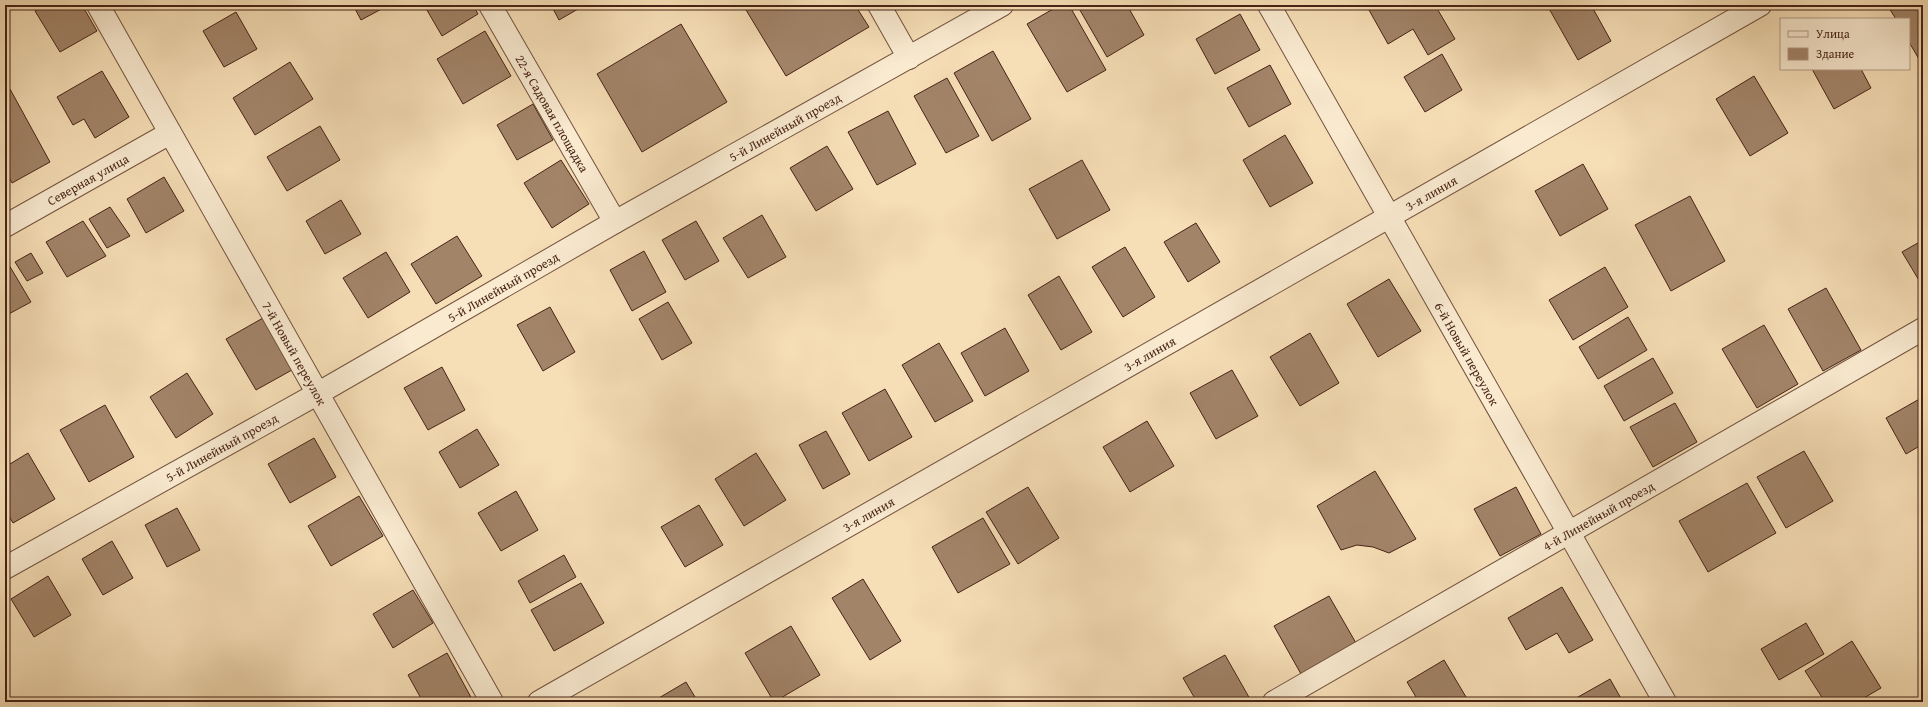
<svg xmlns="http://www.w3.org/2000/svg" width="1928" height="707" font-family="'Gentium Book Plus',serif">
  <style>
    .building { fill: #a28469; stroke: #472316 }
    .lines { fill: none; stroke-linecap: round; stroke-linejoin: round }
    .minor-casing { stroke: #73523e; stroke-width: 24 }
    .minor { stroke: #f9ead0; stroke-width: 22 }
    .labels { text-anchor: middle; stroke-width: 3; stroke-linejoin: round; paint-order: stroke }
    .street-label { font-size: 13px; fill: #472316; stroke: #f9ead0 }
  </style>
  <rect width="100%" height="100%" fill="#f6deb6"/>
  <filter id="stains"><feTurbulence type="fractalNoise" baseFrequency=".005" numOctaves="4"/><feColorMatrix values="0 0 0 0 .2 0 0 0 0 .09 0 0 0 0 .02 0 0 0 .5 -.17"/></filter>
  <radialGradient id="worn" r=".72"><stop offset=".6" stop-color="#630" stop-opacity="0"/><stop offset="1" stop-color="#630" stop-opacity=".3"/></radialGradient>
  <path class="building" d="M 46,5 L 82,5 L 97,31 L 60,52 L 35,11 Z
    M 353,5 L 389,5 L 361,20 Z
    M 424,5 L 473,5 L 478,14 L 442,36 Z
    M 551,5 L 585,5 L 559,20 Z
    M 743,5 L 855,5 L 869,27 L 786,76 Z
    M 1060,5 L 1069,5 L 1106,70 L 1067,92 L 1027,24 Z
    M 1077,5 L 1127,5 L 1144,35 L 1107,57 Z
    M 1377,5 L 1435,5 L 1455,39 L 1428,55 L 1413,29 L 1388,44 L 1369,10 Z
    M 1547,5 L 1591,5 L 1611,41 L 1578,60 Z
    M 1887,5 L 1923,5 L 1923,66 L 1909,42 L 1909,19 L 1896,19 Z
    M 236,12 L 257,49 L 224,67 L 203,31 Z
    M 1240,14 L 1260,50 L 1215,74 L 1196,39 Z
    M 681,24 L 727,102 L 642,152 L 597,74 Z
    M 485,31 L 511,76 L 463,104 L 437,59 Z
    M 993,51 L 1031,119 L 992,141 L 954,73 Z
    M 1442,54 L 1462,90 L 1425,112 L 1404,77 Z
    M 290,62 L 313,99 L 255,135 L 233,98 Z
    M 1270,65 L 1291,104 L 1249,127 L 1227,88 Z
    M 1812,69 L 1861,69 L 1871,88 L 1834,109 Z
    M 102,71 L 129,117 L 95,138 L 84,119 L 73,125 L 57,97 Z
    M 1754,76 L 1788,133 L 1750,156 L 1716,99 Z
    M 947,78 L 979,136 L 946,153 L 914,96 Z
    M 10,89 L 50,162 L 12,183 L 5,170 L 5,146 L 8,145 L 5,140 L 5,92 Z
    M 533,104 L 553,140 L 517,160 L 497,125 Z
    M 888,111 L 916,164 L 877,185 L 848,132 Z
    M 320,126 L 340,160 L 287,191 L 267,157 Z
    M 1285,135 L 1313,183 L 1270,207 L 1243,160 Z
    M 827,146 L 853,189 L 816,211 L 790,168 Z
    M 561,160 L 589,204 L 552,228 L 524,183 Z
    M 1082,160 L 1110,210 L 1057,239 L 1029,189 Z
    M 1583,164 L 1608,209 L 1560,236 L 1535,191 Z
    M 164,177 L 184,211 L 146,233 L 127,199 Z
    M 1690,196 L 1725,261 L 1671,291 L 1635,225 Z
    M 341,200 L 361,234 L 325,254 L 306,221 Z
    M 110,207 L 130,236 L 107,248 L 89,219 Z
    M 762,215 L 786,257 L 748,278 L 723,238 Z
    M 83,221 L 106,256 L 67,277 L 46,242 Z
    M 696,221 L 719,261 L 685,280 L 662,240 Z
    M 1196,223 L 1220,262 L 1188,282 L 1164,242 Z
    M 457,236 L 482,276 L 436,304 L 411,264 Z
    M 1923,240 L 1923,287 L 1902,252 Z
    M 1125,247 L 1155,297 L 1123,317 L 1092,267 Z
    M 644,251 L 666,292 L 632,311 L 610,270 Z
    M 386,252 L 410,292 L 368,318 L 343,278 Z
    M 31,253 L 43,273 L 27,281 L 15,262 Z
    M 9,265 L 31,302 L 5,316 L 5,268 Z
    M 1605,267 L 1628,307 L 1573,340 L 1549,300 Z
    M 1059,276 L 1092,332 L 1061,350 L 1028,295 Z
    M 1389,279 L 1421,331 L 1378,357 L 1347,304 Z
    M 1826,288 L 1861,350 L 1823,371 L 1788,309 Z
    M 668,302 L 692,343 L 662,360 L 639,319 Z
    M 550,307 L 575,352 L 543,371 L 517,325 Z
    M 1628,317 L 1647,350 L 1598,379 L 1579,347 Z
    M 263,318 L 292,370 L 256,390 L 226,339 Z
    M 1764,325 L 1798,384 L 1757,408 L 1722,349 Z
    M 1005,328 L 1029,371 L 985,396 L 961,353 Z
    M 1310,333 L 1339,383 L 1300,406 L 1270,357 Z
    M 939,343 L 973,401 L 935,422 L 902,365 Z
    M 1653,358 L 1673,393 L 1624,421 L 1604,386 Z
    M 442,367 L 465,410 L 428,430 L 404,388 Z
    M 1232,370 L 1258,416 L 1216,439 L 1190,393 Z
    M 187,373 L 213,414 L 176,438 L 150,397 Z
    M 885,389 L 912,437 L 869,461 L 842,413 Z
    M 1923,397 L 1923,444 L 1906,454 L 1886,418 Z
    M 1675,403 L 1697,442 L 1653,467 L 1630,427 Z
    M 105,405 L 134,457 L 89,482 L 60,430 Z
    M 1147,421 L 1174,466 L 1130,492 L 1103,447 Z
    M 477,429 L 499,465 L 460,488 L 439,452 Z
    M 826,431 L 850,474 L 823,489 L 799,445 Z
    M 314,438 L 336,477 L 290,503 L 268,464 Z
    M 1804,451 L 1833,501 L 1786,528 L 1757,477 Z
    M 28,453 L 55,499 L 13,523 L 5,509 L 5,467 Z
    M 756,453 L 786,500 L 744,526 L 715,479 Z
    M 1375,471 L 1416,539 L 1389,553 L 1373,547 L 1357,545 L 1341,550 L 1317,506 Z
    M 1747,483 L 1776,533 L 1708,572 L 1679,521 Z
    M 1028,487 L 1059,538 L 1018,564 L 986,512 Z
    M 1516,487 L 1541,534 L 1500,556 L 1474,509 Z
    M 516,491 L 538,530 L 501,551 L 478,513 Z
    M 359,496 L 383,536 L 331,566 L 308,526 Z
    M 699,505 L 723,545 L 685,567 L 661,527 Z
    M 177,508 L 200,550 L 167,567 L 145,525 Z
    M 983,518 L 1010,564 L 958,593 L 932,547 Z
    M 112,541 L 133,578 L 103,595 L 82,559 Z
    M 564,555 L 576,577 L 530,603 L 518,581 Z
    M 48,576 L 71,615 L 34,637 L 11,599 Z
    M 863,579 L 901,641 L 870,660 L 832,598 Z
    M 581,583 L 604,623 L 554,651 L 531,610 Z
    M 1562,587 L 1593,640 L 1569,653 L 1557,633 L 1526,650 L 1508,618 Z
    M 413,590 L 433,623 L 393,648 L 373,614 Z
    M 1329,596 L 1356,643 L 1301,674 L 1274,626 Z
    M 1806,623 L 1824,654 L 1779,680 L 1761,649 Z
    M 791,626 L 820,675 L 774,702 L 745,653 Z
    M 1852,641 L 1881,688 L 1857,702 L 1825,702 L 1805,671 Z
    M 447,653 L 473,701 L 423,702 L 408,675 Z
    M 1225,655 L 1250,699 L 1245,702 L 1197,702 L 1183,678 Z
    M 1444,660 L 1469,702 L 1419,702 L 1407,682 Z
    M 1610,679 L 1623,702 L 1571,702 L 1571,701 Z
    M 686,682 L 698,702 L 652,702 Z"/>
  <g class="lines">
    <defs>
      <g id="minor">
        <path id="s1" d="M 98,5 L 492,702"/>
        <path id="s2" d="M 490,5 L 615,222"/>
        <path d="M 879,5 L 909,58"/>
        <path id="s3" d="M 1269,5 L 1665,702"/>
        <path id="s4" d="M 5,226 L 170,133"/>
        <path id="s5" d="M 5,568 L 317,394 L 615,222 L 1002,5"/>
        <path id="s6" d="M 539,702 L 1760,5"/>
        <path id="s7" d="M 1274,702 L 1923,329"/>
      </g>
    </defs>
    <use href="#minor" class="minor-casing"/>
    <use href="#minor" class="minor"/>
  </g>
  <g class="labels">
    <g class="street-label">
      <text dy="5" stroke="none"><textPath href="#s2" startOffset="125">22-я Садовая площадка</textPath></text>
      <text dy="5" stroke="none"><textPath href="#s5" startOffset="896">5-й Линейный проезд</textPath></text>
      <text dy="5" stroke="none"><textPath href="#s4" startOffset="95">Северная улица</textPath></text>
      <text dy="5" stroke="none"><textPath href="#s6" startOffset="1027">3-я линия</textPath></text>
      <text dy="5" stroke="none"><textPath href="#s5" startOffset="572">5-й Линейный проезд</textPath></text>
      <text dy="5" stroke="none"><textPath href="#s6" startOffset="703">3-я линия</textPath></text>
      <text dy="5" stroke="none"><textPath href="#s3" startOffset="401">6-й Новый переулок</textPath></text>
      <text dy="5" stroke="none"><textPath href="#s1" startOffset="400">7-й Новый переулок</textPath></text>
      <text dy="5" stroke="none"><textPath href="#s5" startOffset="248">5-й Линейный проезд</textPath></text>
      <text dy="5" stroke="none"><textPath href="#s6" startOffset="379">3-я линия</textPath></text>
      <text dy="5" stroke="none"><textPath href="#s7" startOffset="374">4-й Линейный проезд</textPath></text>
    </g>
  </g>
  <rect width="1928" height="707" fill="none" stroke="#f6deb6" stroke-width="20"/>
  <rect x="6" y="6" width="1916" height="695" fill="none" stroke="#472316" stroke-width="2"/>
  <rect x="10" y="10" width="1908" height="687" fill="none" stroke="#472316"/>
  <rect x="1780" y="18" width="130" height="52" fill="#f9ead0" stroke="#b29a86"/>
  <rect x="1788" y="31" width="20" height="6" fill="#f9ead0" stroke="#b29a86"/>
  <text x="1816" y="38" font-size="12" fill="#472316">Улица</text>
  <rect x="1788" y="48" width="20" height="12" fill="#a28469" stroke="#b29a86"/>
  <text x="1816" y="58" font-size="12" fill="#472316">Здание</text>
  <rect width="100%" height="100%" filter="url(#stains)"/>
  <rect width="100%" height="100%" fill="url(#worn)"/>
</svg>
